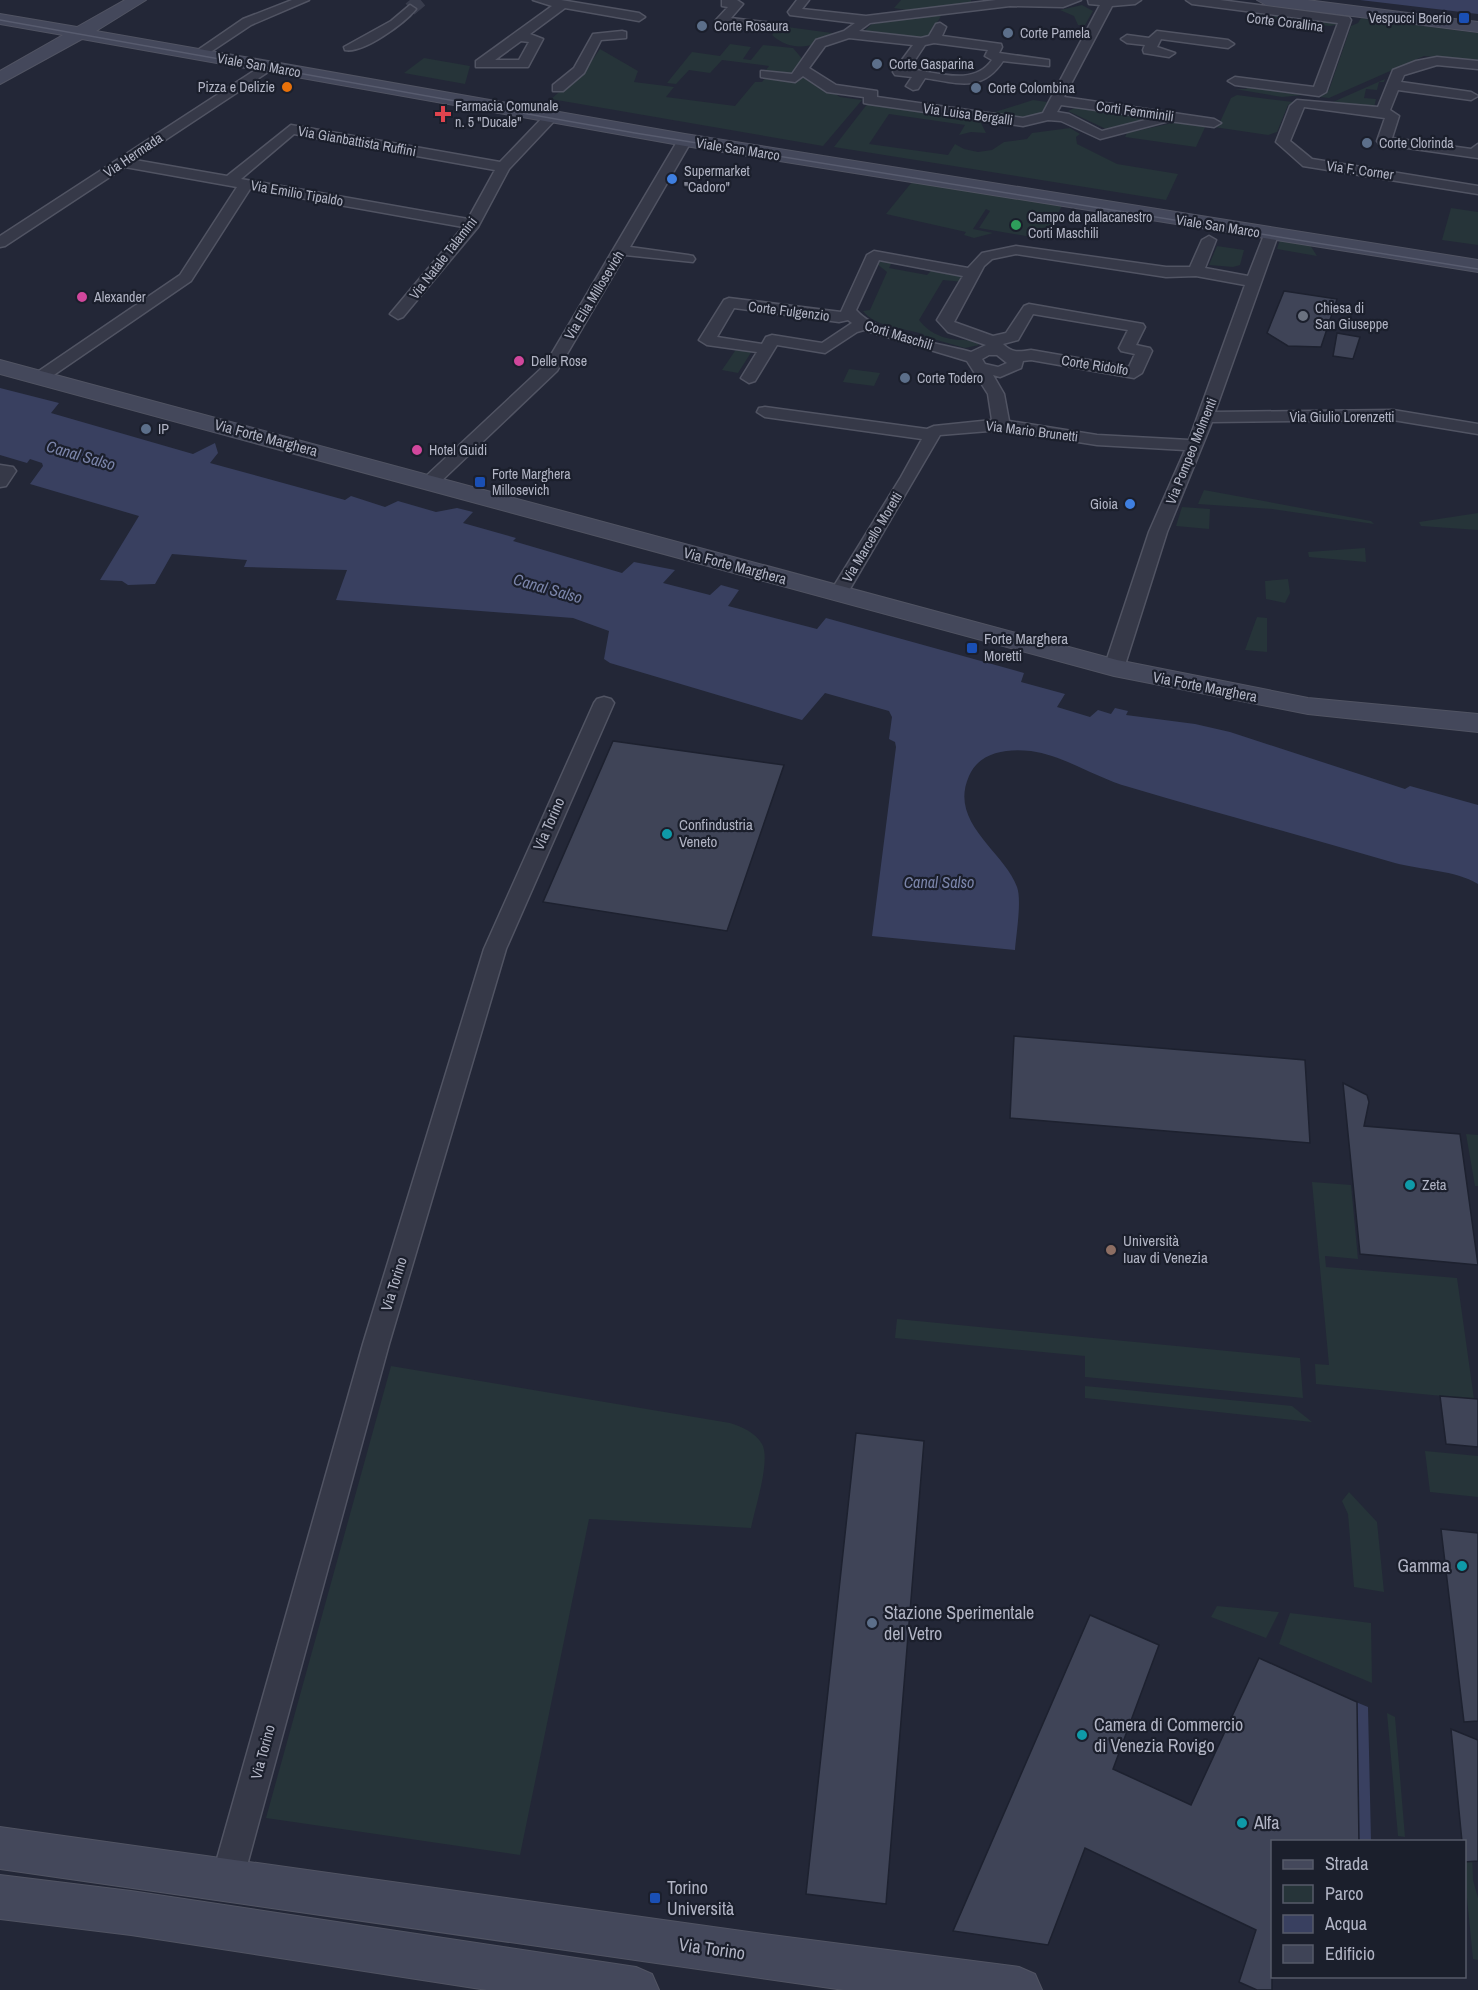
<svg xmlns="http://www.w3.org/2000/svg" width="1478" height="1990" font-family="'Archivo Narrow',sans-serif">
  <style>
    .green { fill: #263439 }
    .water { fill: #394060 }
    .building { fill: #3f4457; stroke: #1d212f; stroke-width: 1.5 }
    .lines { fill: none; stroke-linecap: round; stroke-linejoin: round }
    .street-tunnel { stroke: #383c4c; stroke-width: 14; stroke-dasharray: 14 7; stroke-linecap: butt }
    .street-casing { stroke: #515463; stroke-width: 3 }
    .secondary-casing { stroke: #515463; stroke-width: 2 }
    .street { fill: #363948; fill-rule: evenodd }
    .secondary { fill: #44485b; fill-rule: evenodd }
    .tram { stroke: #585c6f; stroke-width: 1.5 }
    .transit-dot { fill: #1a4fb4; stroke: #1b1f2c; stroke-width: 2 }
    .service-dot { fill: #5c6f8a; stroke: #1b1f2c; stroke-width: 2 }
    .food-dot { fill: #e8710a; stroke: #1b1f2c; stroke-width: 2 }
    .health-dot { fill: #e0444e; stroke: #1b1f2c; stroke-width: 2 }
    .shop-dot { fill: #3f7fe0; stroke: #1b1f2c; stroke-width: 2 }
    .leisure-dot { fill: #2e9e5b; stroke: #1b1f2c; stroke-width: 2 }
    .hotel-dot { fill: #d1479c; stroke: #1b1f2c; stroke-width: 2 }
    .worship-dot { fill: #6b7280; stroke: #1b1f2c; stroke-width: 2 }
    .culture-dot { fill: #0f9aa8; stroke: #1b1f2c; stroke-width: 2 }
    .education-dot { fill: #8d6e63; stroke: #1b1f2c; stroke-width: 2 }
    .labels { text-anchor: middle; stroke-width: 4.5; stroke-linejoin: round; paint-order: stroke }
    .far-poi-label { font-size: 14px; fill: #b1b4c4; stroke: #1b1f2c; text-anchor: start }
    .far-street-label { font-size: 14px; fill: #b1b4c4; stroke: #1b1f2c }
    .street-label { font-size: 15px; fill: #b1b4c4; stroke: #1b1f2c }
    .poi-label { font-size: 15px; fill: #b1b4c4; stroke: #1b1f2c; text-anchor: start }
    .water-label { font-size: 16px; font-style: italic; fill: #7b85aa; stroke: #1b1f2c }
    .near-poi-label { font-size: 18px; fill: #b1b4c4; stroke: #1b1f2c; text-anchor: start }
    .near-street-label { font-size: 18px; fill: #b1b4c4; stroke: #1b1f2c }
  </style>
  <rect width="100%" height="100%" fill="#232737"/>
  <path class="green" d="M 901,0 L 971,0 L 971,3 L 906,10 L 894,8 Z
    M 1082,5 L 1093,11 L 1085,25 L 1078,25 L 1074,16 L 1060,10 Z
    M 1252,11 L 1337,21 L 1336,25 L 1329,26 L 1250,16 Z
    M 938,14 L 941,16 L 929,36 L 916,39 L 862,33 L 872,24 Z
    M 1361,18 L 1478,33 L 1478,62 L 1424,56 L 1329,98 L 1304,95 L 1282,97 L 1235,89 L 1246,89 L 1249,85 L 1325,92 L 1329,90 L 1351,26 L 1358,23 Z
    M 780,26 L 839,34 C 816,45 794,55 772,35 Z
    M 730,44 L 751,47 L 743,59 L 751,60 L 763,45 L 793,48 L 804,61 L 795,74 L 766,70 L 769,66 L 722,60 L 710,73 L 689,70 L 676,84 L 667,83 L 692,52 L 720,56 Z
    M 600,49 L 638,71 L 634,82 L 674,87 L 666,97 L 735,106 L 755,82 L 762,82 L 767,76 L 798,79 L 803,72 L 840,97 L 862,100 L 823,146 L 551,99 L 586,69 Z
    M 424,58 L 470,66 L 465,84 L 404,73 Z
    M 1385,79 L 1384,82 L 1379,82 L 1377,90 L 1366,89 L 1364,98 L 1376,99 L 1374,108 L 1333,102 Z
    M 1237,95 L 1293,102 L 1288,105 L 1277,132 L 1268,135 L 1214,127 L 1220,122 L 1231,98 Z
    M 1033,100 L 1047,102 L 1042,114 L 1021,119 L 989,114 Z
    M 868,103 L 979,119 L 986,133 L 971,132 L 959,135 L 965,125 L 889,114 L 869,144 L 948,155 L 955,144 L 964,149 L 978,152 L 992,150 L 1004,142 L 1027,139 L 1032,133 L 1070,128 L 1080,134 L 1076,137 L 1077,144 L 1117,164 L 1178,174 L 1166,200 L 834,147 Z
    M 1077,107 L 1140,116 L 1149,120 L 1106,129 L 1068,111 Z
    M 1186,120 L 1207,123 L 1196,147 L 1125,137 L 1127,133 Z
    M 912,182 L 1062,206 L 1043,239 L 979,228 L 990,211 L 986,209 L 973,229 L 993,233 L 974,238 L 964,235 L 966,232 L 886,214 Z
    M 1451,208 L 1478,212 L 1478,245 L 1442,240 Z
    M 1280,240 L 1310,245 L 1317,256 L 1277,249 Z
    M 1217,246 L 1244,250 L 1240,265 L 1233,267 L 1209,265 Z
    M 881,261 L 892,262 L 889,268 L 927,275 L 933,269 L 966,275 L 963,282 L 943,280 L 919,320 C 933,338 952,341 974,340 L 979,345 L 965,348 L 926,337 L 923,334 C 904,328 875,327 863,311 L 870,310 L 887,272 L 877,264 Z
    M 737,348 L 752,351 L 738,373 L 722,370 Z
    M 849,369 L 880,373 L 874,386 L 843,382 Z
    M 1204,490 L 1371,521 L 1374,524 L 1272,509 L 1198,504 Z
    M 1182,507 L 1210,509 L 1209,529 L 1176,526 Z
    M 1478,513 L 1478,530 L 1421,526 L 1419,522 Z
    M 1365,548 L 1366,562 L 1309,557 L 1308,552 Z
    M 1288,579 L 1290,593 L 1285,603 L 1266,599 L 1265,581 Z
    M 1257,617 L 1267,618 L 1267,652 L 1245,650 Z
    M 1466,1134 L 1478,1135 L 1478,1186 L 1475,1186 Z
    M 1312,1182 L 1351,1185 L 1358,1259 L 1325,1256 L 1326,1267 L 1457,1278 L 1474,1399 L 1316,1384 L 1315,1364 L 1329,1365 Z
    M 897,1319 L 1300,1358 L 1303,1398 L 1085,1377 L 1085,1356 L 895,1338 Z
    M 391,1366 L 730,1423 C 742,1427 755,1432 762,1444 C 771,1460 755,1508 751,1528 L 589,1519 L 520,1855 L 266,1818 Z
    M 1085,1386 L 1292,1406 L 1312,1422 L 1085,1398 Z
    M 1425,1451 L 1478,1456 L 1478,1497 L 1430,1492 Z
    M 1349,1492 L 1377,1522 L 1384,1592 L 1354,1587 L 1348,1514 L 1342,1501 Z
    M 1217,1606 L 1279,1612 L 1266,1638 L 1211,1617 Z
    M 1290,1613 L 1371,1623 L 1372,1683 L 1279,1644 Z
    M 1387,1713 L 1395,1717 L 1405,1837 L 1398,1836 Z
    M 1464,1847 L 1472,1851 L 1473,1880 L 1478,1898 L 1478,1960 L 1473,1959 L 1465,1878 Z"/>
  <path class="water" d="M 1360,0 L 1478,0 L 1478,14 Z
    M 0,388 L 59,403 L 51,413 L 193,454 L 215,443 L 218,453 L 210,463 L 345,500 L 351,496 L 385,507 L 398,501 L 436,512 L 457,508 L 473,512 L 463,523 L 516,538 L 513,541 L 622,573 L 634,562 L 675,570 L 663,583 L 710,595 L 721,585 L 739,590 L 728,606 L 817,629 L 826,618 L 1024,673 L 1021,682 L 1065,694 L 1057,707 L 1090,717 L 1098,710 L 1111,714 L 1115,708 L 1128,711 L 1126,715 L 1195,724 L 1230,732 L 1405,789 L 1410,786 L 1478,805 L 1478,884 C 1455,870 1421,870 1395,863 C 1306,837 1217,813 1129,787 C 1096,778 1065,756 1031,751 C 1007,748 979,752 969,776 C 948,823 1004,851 1017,887 C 1022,900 1016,935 1015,950 L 872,936 L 896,747 L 895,742 L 889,739 L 892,717 L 889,711 L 825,693 L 802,720 L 610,663 L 604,659 L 609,631 L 573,618 L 336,600 L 347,570 L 244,567 L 247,560 L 172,554 L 155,584 L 128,585 L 122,581 L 100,580 L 139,516 L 30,484 L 43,466 L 42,463 L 30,459 L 27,463 L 0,455 Z
    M 1334,1693 L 1368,1707 L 1371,1841 L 1359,1841 L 1356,1731 Z"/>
  <path class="building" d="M 1284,291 L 1337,299 L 1321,347 L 1288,346 L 1267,333 Z
    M 1337,333 L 1360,337 L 1353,359 L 1333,356 Z
    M 613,741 L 784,765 L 727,931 L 543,902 Z
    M 1014,1036 L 1305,1060 L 1310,1143 L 1010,1118 Z
    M 1343,1083 L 1367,1095 L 1369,1102 L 1364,1126 L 1460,1134 L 1478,1265 L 1360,1254 Z
    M 1440,1396 L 1478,1399 L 1478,1447 L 1446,1444 Z
    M 856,1433 L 924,1441 L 886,1904 L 806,1894 Z
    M 1441,1529 L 1478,1533 L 1478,1721 L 1464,1722 Z
    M 1090,1615 L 1159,1645 L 1113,1769 L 1191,1805 L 1259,1658 L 1357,1702 L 1359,1842 L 1272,1842 L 1272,1990 L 1257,1990 L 1239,1982 L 1256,1930 L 1085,1848 L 1048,1945 L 953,1931 Z
    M 1451,1729 L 1478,1740 L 1478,1861 L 1464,1862 Z"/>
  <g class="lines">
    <path class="street-tunnel" d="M 410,9 L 421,0"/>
    <defs>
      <path id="street" d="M 292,0 L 309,0 L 251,25 L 203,57 L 198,58 L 192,54 L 243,19 Z
        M 533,0 L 561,0 L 639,13 L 645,17 L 639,21 L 565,8 L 530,34 L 543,39 L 528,67 L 476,67 L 476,61 L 552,6 ZM 521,41 L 529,42 L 519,60 L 495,60 Z
        M 722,0 L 737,0 L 743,4 L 731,18 L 773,23 L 779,27 L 773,31 L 718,23 L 716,20 L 728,7 L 722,6 Z
        M 797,0 L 809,0 L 802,9 L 866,16 L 996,0 L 1081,0 L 1063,7 L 1010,6 L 870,23 L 859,31 L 921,38 L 929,36 L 936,24 L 940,23 L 946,27 L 942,36 L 1001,44 L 1002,47 L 999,53 L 1049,60 L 1049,66 L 1003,61 C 982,93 957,83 925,78 L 918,89 L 913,90 L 906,86 L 912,77 L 895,75 L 893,72 L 913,45 L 849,38 L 825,46 L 809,68 L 836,85 L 877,91 L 877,97 L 1023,118 L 1043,113 L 1100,5 L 1089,4 L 1088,0 L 1141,0 L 1135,4 L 1112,6 L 1064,97 L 1214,119 L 1221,123 L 1214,127 L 1169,121 L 1100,139 L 1061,121 L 1048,120 L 1023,126 L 869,104 L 864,103 L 864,97 L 827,92 L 803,76 L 795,82 L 761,77 L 761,71 L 792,74 L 816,40 L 844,31 L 855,23 L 790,15 L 788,12 ZM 934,43 L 988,50 L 985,56 L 992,60 C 973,87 937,72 909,69 L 925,45 ZM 1061,105 L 1153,118 L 1102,131 L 1069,114 L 1057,112 Z
        M 1186,0 L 1220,0 L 1349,17 L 1351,20 L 1326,92 L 1319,96 L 1235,85 L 1228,81 L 1235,77 L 1314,87 L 1338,23 L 1192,4 Z
        M 410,5 L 416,9 C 405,23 363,54 345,50 L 344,47 L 391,21 Z
        M 622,31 L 626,32 L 626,38 L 601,40 L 584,73 L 563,91 L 553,91 L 553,85 L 574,68 L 593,34 Z
        M 1157,31 L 1228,40 L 1234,44 L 1228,48 L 1161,39 L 1157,47 L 1175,53 L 1169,57 L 1144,53 L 1143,50 L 1145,45 L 1127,43 L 1121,39 L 1127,35 L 1149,38 Z
        M 1437,57 L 1478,61 L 1478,69 L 1437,65 L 1404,75 L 1401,82 L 1471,92 L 1478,96 L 1471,100 L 1398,90 L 1390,110 L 1399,116 L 1392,138 L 1471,149 L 1478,144 L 1478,158 L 1379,144 L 1377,141 L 1385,118 L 1304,107 L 1290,141 L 1312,159 L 1478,186 L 1478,194 L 1303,166 L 1276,142 L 1290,106 L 1297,100 L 1378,107 L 1393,70 L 1416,61 Z
        M 266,63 L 272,67 L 271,70 L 135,160 L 227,176 L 291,125 L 500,162 L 546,114 L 556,114 L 558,117 L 509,169 L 478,227 L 403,317 L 398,319 L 390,314 L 463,227 L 250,189 L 191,281 L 45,381 L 33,381 L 31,378 L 33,375 L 180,275 L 237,187 L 125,167 L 5,246 L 0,247 L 0,236 ZM 294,134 L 495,170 L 468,219 L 241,179 Z
        M 685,136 L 692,140 L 630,247 L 688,255 L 693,256 L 695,259 L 693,262 L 625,255 L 557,371 L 436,486 L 424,486 L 421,482 L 424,478 L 545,365 L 678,140 Z
        M 1271,231 L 1278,235 L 1215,412 L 1393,410 L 1478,424 L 1478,434 L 1393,420 L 1212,422 L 1167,532 L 1124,668 L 1114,674 L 1104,668 L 1149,532 L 1185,450 L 1097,445 L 1001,430 L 940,435 L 847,594 L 838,600 L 829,594 L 901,477 L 922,439 L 765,417 L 757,412 L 759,408 L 765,407 L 927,429 L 934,426 L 992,420 L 988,394 L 967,361 L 864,330 L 857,332 L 825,353 L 777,345 L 755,381 L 749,383 L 741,378 L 757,352 L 707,345 L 699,340 L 724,300 L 729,298 L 841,312 L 867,255 L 874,251 L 968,268 L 982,253 L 1016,246 L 1166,267 L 1190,267 L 1202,240 L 1209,236 L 1216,240 L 1205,268 L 1248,276 L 1264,235 ZM 1016,254 L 1166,277 L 1196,276 L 1245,285 L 1189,440 L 1097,435 L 1009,421 L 1004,394 L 993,375 L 1000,377 L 1021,368 L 1023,361 L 1031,360 L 1134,378 L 1142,373 L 1152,351 L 1150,348 L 1136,345 L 1145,327 L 1143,324 L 1029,304 L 1024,306 L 1006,333 L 993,336 L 954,322 L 984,266 L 992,259 ZM 879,260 L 963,276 L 937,320 L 948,332 L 986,345 L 971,352 C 939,343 879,336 856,310 ZM 734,308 L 839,322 L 848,320 L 852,323 L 822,343 L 772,335 L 766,337 L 762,344 L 717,337 ZM 1033,314 L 1128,330 L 1119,348 L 1121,351 L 1135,354 L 1129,367 L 1031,350 C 1019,352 1012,353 1003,344 L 1018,340 ZM 989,355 L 997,355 L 1007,363 L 998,367 L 985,364 L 982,359 Z
        M 0,465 L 13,467 L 16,471 L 6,486 L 0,487 Z
        M 604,697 L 611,699 L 614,703 L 506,949 L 389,1344 L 243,1880 L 238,1891 L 227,1896 L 216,1891 L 211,1880 L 363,1344 L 484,949 L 594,703 L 597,699 Z"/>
      <path id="secondary" d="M 125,0 L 146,0 L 96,31 L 685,134 L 1478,260 L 1478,272 L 685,146 L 82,39 L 0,84 L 0,71 L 63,35 L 0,24 L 0,14 L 77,27 Z
        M 1257,0 L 1307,0 L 1478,22 L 1478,32 L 1266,5 Z
        M 0,360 L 1117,660 L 1308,698 L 1478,714 L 1478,732 L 1308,714 L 1114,676 L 0,374 Z
        M 0,1827 L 749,1932 L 1019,1967 L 1035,1974 L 1042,1990 L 844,1990 L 0,1869 Z
        M 0,1875 L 131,1891 L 636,1967 L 652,1974 L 659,1990 L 487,1990 L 131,1935 L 0,1919 Z"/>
    </defs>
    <use href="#street" class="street-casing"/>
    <use href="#secondary" class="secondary-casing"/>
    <use href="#street" class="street"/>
    <use href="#secondary" class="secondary"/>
    <path class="tram" d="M 0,20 L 635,133 L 1478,269"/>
  </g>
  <g class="transit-dot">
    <rect x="1458" y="12" width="12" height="12" rx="3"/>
    <rect x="474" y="476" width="12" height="12" rx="3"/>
    <rect x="966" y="642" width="12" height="12" rx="3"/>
    <rect x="649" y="1892" width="12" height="12" rx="3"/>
  </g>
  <g class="service-dot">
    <circle cx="702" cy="26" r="6"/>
    <circle cx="1008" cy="33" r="6"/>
    <circle cx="877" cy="64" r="6"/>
    <circle cx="976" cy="88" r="6"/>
    <circle cx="1367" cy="143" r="6"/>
    <circle cx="905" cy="378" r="6"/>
    <circle cx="146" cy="429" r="6"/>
    <circle cx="872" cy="1623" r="6"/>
  </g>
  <circle class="food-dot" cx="287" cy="87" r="6"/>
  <path class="health-dot" d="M440 105h6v6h6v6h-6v6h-6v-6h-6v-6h6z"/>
  <g class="shop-dot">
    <circle cx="672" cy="179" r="6"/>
    <circle cx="1130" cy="504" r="6"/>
  </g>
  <circle class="leisure-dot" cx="1016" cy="225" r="6"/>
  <g class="hotel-dot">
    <circle cx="82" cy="297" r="6"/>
    <circle cx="519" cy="361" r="6"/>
    <circle cx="417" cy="450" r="6"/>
  </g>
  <circle class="worship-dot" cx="1303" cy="316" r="6"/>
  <g class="culture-dot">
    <circle cx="667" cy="834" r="6"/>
    <circle cx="1410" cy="1185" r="6"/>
    <circle cx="1462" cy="1566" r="6"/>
    <circle cx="1082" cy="1735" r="6"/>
    <circle cx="1242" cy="1823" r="6"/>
  </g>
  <circle class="education-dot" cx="1111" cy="1250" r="6"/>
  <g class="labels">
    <g class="far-poi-label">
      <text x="1452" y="23" text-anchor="end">Vespucci Boerio</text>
      <text x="714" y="31">Corte Rosaura</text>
      <text x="1020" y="38">Corte Pamela</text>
      <text x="889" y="69">Corte Gasparina</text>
      <text x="275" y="92" text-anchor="end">Pizza e Delizie</text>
      <text x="988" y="93">Corte Colombina</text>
      <text x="455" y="111">Farmacia Comunale<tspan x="455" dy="16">n. 5 "Ducale"</tspan></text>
      <text x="1379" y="148">Corte Clorinda</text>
      <text x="684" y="176">Supermarket<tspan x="684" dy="16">"Cadoro"</tspan></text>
      <text x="1028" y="222">Campo da pallacanestro<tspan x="1028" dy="16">Corti Maschili</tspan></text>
      <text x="94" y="302">Alexander</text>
      <text x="1315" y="313">Chiesa di<tspan x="1315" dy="16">San Giuseppe</tspan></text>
      <text x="531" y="366">Delle Rose</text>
      <text x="917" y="383">Corte Todero</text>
      <text x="158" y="434">IP</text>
      <text x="429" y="455">Hotel Guidi</text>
      <text x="492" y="479">Forte Marghera<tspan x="492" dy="16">Millosevich</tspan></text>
      <text x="1118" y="509" text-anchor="end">Gioia</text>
    </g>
    <g class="far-street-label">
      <text transform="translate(1285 22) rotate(7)" y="5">Corte Corallina</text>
      <text transform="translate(259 65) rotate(10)" y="5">Viale San Marco</text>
      <text transform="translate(1135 111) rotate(8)" y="5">Corti Femminili</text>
      <text transform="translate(968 114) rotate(8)" y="5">Via Luisa Bergalli</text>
      <text transform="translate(357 141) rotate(10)" y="5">Via Gianbattista Ruffini</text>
      <text transform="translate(738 149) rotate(9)" y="5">Viale San Marco</text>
      <text transform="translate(133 155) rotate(-34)" y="5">Via Hermada</text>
      <text transform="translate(1360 170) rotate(8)" y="5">Via F. Corner</text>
      <text transform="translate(297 193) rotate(10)" y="5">Via Emilio Tipaldo</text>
      <text transform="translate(1218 226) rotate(9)" y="5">Viale San Marco</text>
      <text transform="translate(443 258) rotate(-52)" y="5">Via Natale Talamini</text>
      <text transform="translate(594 295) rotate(-59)" y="5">Via Elia Millosevich</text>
      <text transform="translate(789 311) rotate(7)" y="5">Corte Fulgenzio</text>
      <text transform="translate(899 335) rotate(17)" y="5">Corti Maschili</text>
      <text transform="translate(1095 365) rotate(9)" y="5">Corte Ridolfo</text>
      <text x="1342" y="422">Via Giulio Lorenzetti</text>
      <text transform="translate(1032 431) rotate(7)" y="5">Via Mario Brunetti</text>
      <text transform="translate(1191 451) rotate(-68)" y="5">Via Pompeo Molmenti</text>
      <text transform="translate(872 537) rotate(-59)" y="5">Via Marcello Moretti</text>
    </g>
    <g class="street-label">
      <text transform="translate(266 438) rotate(15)" y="5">Via Forte Marghera</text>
      <text transform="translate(735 566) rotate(15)" y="5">Via Forte Marghera</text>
      <text transform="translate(1205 687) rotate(11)" y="5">Via Forte Marghera</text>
      <text transform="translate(549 824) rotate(-66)" y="5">Via Torino</text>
      <text transform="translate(394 1284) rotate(-73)" y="5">Via Torino</text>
      <text transform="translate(263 1752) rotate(-75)" y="5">Via Torino</text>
    </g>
    <g class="poi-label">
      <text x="984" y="644">Forte Marghera<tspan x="984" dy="17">Moretti</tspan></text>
      <text x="679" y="830">Confindustria<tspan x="679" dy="17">Veneto</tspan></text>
      <text x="1422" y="1190">Zeta</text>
      <text x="1123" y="1246">Università<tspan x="1123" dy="17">Iuav di Venezia</tspan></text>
    </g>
    <g class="water-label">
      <text transform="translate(81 455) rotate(16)" y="6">Canal Salso</text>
      <text transform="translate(548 588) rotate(16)" y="6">Canal Salso</text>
      <text x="939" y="888">Canal Salso</text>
    </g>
    <g class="near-poi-label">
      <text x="1450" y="1572" text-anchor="end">Gamma</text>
      <text x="884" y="1619">Stazione Sperimentale<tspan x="884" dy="21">del Vetro</tspan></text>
      <text x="1094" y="1731">Camera di Commercio<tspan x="1094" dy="21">di Venezia Rovigo</tspan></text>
      <text x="1254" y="1829">Alfa</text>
      <text x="667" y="1894">Torino<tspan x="667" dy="21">Università</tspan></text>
    </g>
    <g class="near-street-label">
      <text transform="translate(712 1949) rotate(8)" y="6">Via Torino</text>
    </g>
  </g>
  <rect x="1271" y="1840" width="195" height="138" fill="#1b1f2c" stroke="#575b69" stroke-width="1.5"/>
  <rect x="1283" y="1860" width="30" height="9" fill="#44485b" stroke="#575b69" stroke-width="1.5"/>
  <text x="1325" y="1870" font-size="18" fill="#b1b4c4">Strada</text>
  <rect x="1283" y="1885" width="30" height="18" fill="#263439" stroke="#575b69" stroke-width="1.5"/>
  <text x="1325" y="1900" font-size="18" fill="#b1b4c4">Parco</text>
  <rect x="1283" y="1915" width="30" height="18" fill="#394060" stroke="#575b69" stroke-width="1.5"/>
  <text x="1325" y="1930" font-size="18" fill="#b1b4c4">Acqua</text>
  <rect x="1283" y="1945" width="30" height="18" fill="#3f4457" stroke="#575b69" stroke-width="1.5"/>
  <text x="1325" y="1960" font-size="18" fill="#b1b4c4">Edificio</text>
</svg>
